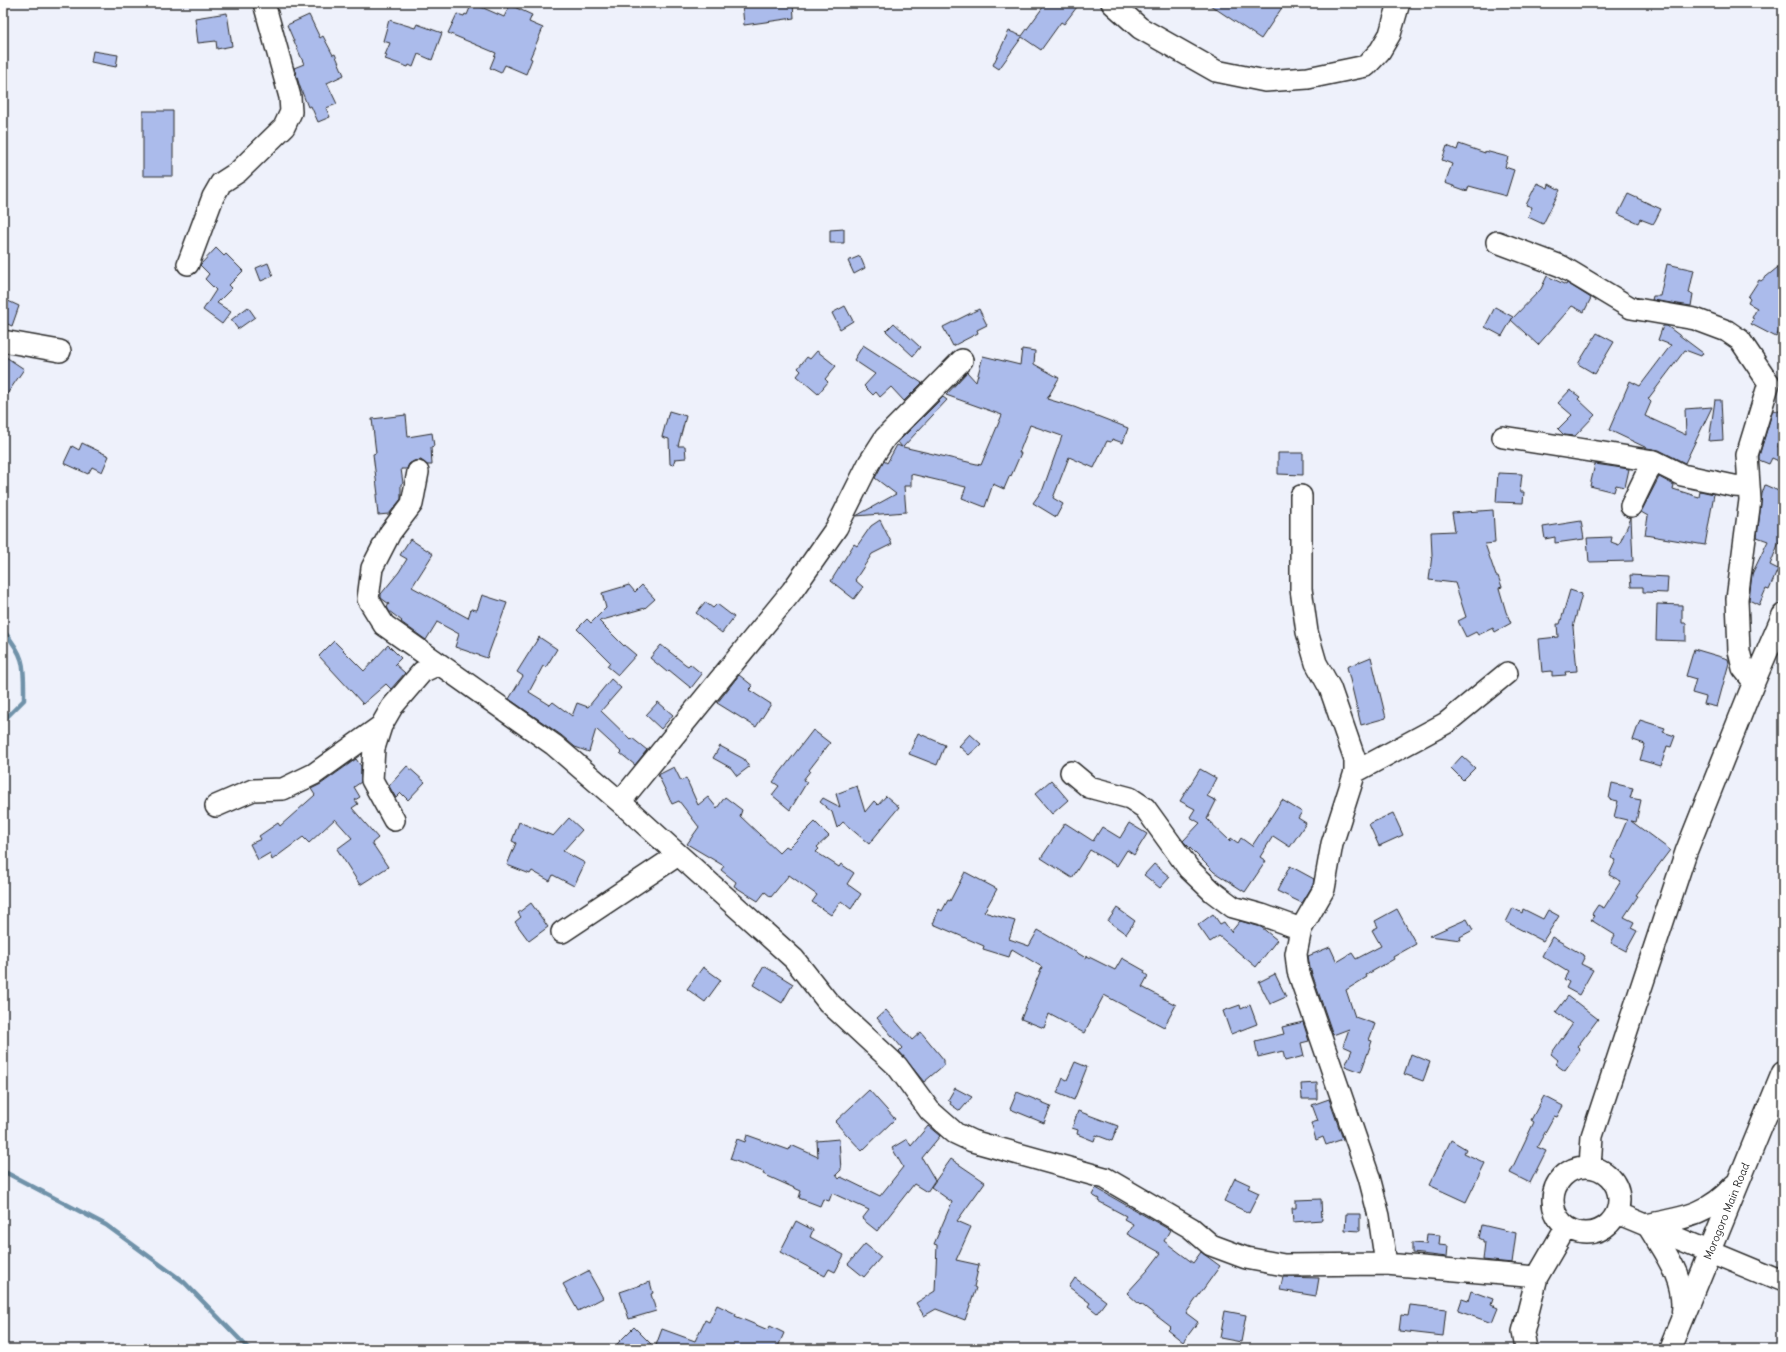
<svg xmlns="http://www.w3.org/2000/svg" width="1786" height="1352" font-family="Delius,sans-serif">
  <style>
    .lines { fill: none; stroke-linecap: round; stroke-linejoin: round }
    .stream { stroke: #6f92a9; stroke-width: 4.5 }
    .building { fill: #abbbeb; stroke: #2b2b2b }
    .minor-casing { stroke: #2b2b2b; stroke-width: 24 }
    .highway-casing { stroke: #2b2b2b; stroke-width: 25 }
    .minor { stroke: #fff; stroke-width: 21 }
    .highway { stroke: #fff; stroke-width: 22 }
    .labels { text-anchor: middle; stroke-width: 3.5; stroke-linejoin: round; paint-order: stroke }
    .street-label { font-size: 11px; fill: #2b2b2b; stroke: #fff }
  </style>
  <rect width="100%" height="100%" fill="#eef1fb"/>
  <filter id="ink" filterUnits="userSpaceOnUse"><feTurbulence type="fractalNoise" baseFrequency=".025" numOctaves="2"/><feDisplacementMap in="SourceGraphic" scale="8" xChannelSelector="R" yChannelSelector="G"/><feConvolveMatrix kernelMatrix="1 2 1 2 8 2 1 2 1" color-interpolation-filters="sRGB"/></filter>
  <g filter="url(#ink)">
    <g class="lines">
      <path class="stream" d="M 3,630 C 26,658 24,665 24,700 L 3,721
        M 3,1171 L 106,1225 L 184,1282 L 249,1349"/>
    </g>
    <path class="building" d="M 472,3 L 504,17 L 510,5 L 532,15 L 529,22 L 543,28 L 530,58 L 532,59 L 526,74 L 505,65 L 501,73 L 490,68 L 496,53 L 448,33 L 457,14 L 464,16 L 465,14 L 467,15 Z
      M 742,3 L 793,3 L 794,18 L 744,25 Z
      M 1046,3 L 1080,3 L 1064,24 L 1061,22 L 1041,50 L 1022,37 L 999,69 L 993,65 L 1009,31 L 1022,36 Z
      M 1207,3 L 1285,3 L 1261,39 Z
      M 227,13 L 232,46 L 217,49 L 216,41 L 198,43 L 195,18 Z
      M 309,15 L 320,38 L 323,36 L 333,55 L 335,54 L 344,75 L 327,83 L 337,104 L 326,108 L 330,117 L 318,122 L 311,106 L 308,107 L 300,87 L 294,68 L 304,64 L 287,25 Z
      M 389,20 L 415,28 L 417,24 L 442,33 L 432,60 L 418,54 L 413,67 L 409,65 L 408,67 L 385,59 L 387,56 L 385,55 L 390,43 L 383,41 Z
      M 93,51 L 118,55 L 116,67 L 91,62 Z
      M 143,111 L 173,111 L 173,176 L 143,176 Z
      M 1459,144 L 1485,153 L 1485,151 L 1508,157 L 1505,167 L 1514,170 L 1506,196 L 1469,186 L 1467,191 L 1445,183 L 1452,164 L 1442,160 L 1447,146 L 1457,150 Z
      M 1537,183 L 1548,188 L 1549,184 L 1560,190 L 1543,224 L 1528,217 L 1532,207 L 1526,205 Z
      M 1628,194 L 1661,209 L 1655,221 L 1653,224 L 1640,219 L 1638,223 L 1618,214 Z
      M 844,229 L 844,243 L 830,243 L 830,230 Z
      M 216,248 L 224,256 L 226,254 L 243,271 L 229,285 L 232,288 L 217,303 L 231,312 L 222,324 L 203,310 L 216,290 L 205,279 L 209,274 L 200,265 Z
      M 860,256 L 865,268 L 854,274 L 848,261 Z
      M 268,263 L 273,276 L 261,281 L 256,268 Z
      M 1783,263 L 1783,324 L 1776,337 L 1751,324 L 1754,319 L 1752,318 L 1757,308 L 1748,303 L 1750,299 L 1748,297 L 1759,280 L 1761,281 Z
      M 1667,264 L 1694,270 L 1689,293 L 1693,294 L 1691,306 L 1652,300 L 1653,296 L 1660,296 Z
      M 1547,276 L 1566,285 L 1567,283 L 1591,298 L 1584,312 L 1572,306 L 1538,345 L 1511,320 L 1541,289 Z
      M 6,300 L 19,306 L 12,326 L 3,322 L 3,308 Z
      M 845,306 L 853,321 L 840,329 L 832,313 Z
      M 248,307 L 255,317 L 238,329 L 231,320 Z
      M 1495,307 L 1513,317 L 1502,336 L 1485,327 Z
      M 979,309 L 987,325 L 977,330 L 978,333 L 953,346 L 943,327 Z
      M 894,323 L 920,347 L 913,356 L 886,331 Z
      M 1663,326 L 1667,326 L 1703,353 L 1701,356 L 1685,350 L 1648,399 L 1651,402 L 1645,416 L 1686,435 L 1685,409 L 1712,407 L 1685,463 L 1659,450 L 1647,448 L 1609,430 L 1630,381 L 1640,386 L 1671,345 L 1658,340 Z
      M 1597,333 L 1614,342 L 1595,374 L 1578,364 Z
      M 863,345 L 922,383 L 904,401 L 891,387 L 880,397 L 876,392 L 873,395 L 864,386 L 875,374 L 854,360 Z
      M 1022,349 L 1035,351 L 1034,364 L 1059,378 L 1047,399 L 1074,407 L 1128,428 L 1123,443 L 1112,439 L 1111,442 L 1107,441 L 1094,468 L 1069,457 L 1053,498 L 1063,504 L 1056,517 L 1033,503 L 1043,489 L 1062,436 L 1030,425 L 1019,453 L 1021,453 L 1011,476 L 1010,475 L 1004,489 L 993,484 L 985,507 L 962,498 L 966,487 L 911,474 L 911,486 L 904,486 L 906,512 L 856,516 L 896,494 L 875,478 L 884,461 L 887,463 L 897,445 L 902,447 L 898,442 L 943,397 L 947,400 L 903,447 L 981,465 L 1002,415 L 946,395 L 967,372 L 976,382 L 983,356 L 1020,365 Z
      M 817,351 L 836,366 L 825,379 L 828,382 L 818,394 L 797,376 L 801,371 L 798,368 L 807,357 L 810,359 Z
      M 3,355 L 24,369 L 3,400 Z
      M 1570,390 L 1580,397 L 1578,399 L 1595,415 L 1575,436 L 1564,435 L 1558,429 L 1572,415 L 1558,403 Z
      M 1715,400 L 1721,400 L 1723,440 L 1709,441 Z
      M 1773,410 L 1783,412 L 1783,428 L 1778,447 L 1783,449 L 1783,463 L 1772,458 L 1769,464 L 1759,460 L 1759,456 Z
      M 669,411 L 686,416 L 678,446 L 685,446 L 686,458 L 675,459 L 673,465 L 670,464 L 669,439 L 662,437 Z
      M 406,415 L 408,437 L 432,433 L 434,446 L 431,447 L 432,465 L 427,465 L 421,460 L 414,461 L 409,464 L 407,469 L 401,469 L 403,483 L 401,484 L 401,499 L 389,514 L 378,515 L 376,495 L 378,495 L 373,454 L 376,453 L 372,419 Z
      M 82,443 L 109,456 L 102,472 L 92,467 L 88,474 L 64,463 L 72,446 L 79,450 Z
      M 1278,453 L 1303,453 L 1303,475 L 1278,474 Z
      M 1595,464 L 1629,469 L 1625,487 L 1616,485 L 1614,492 L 1590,486 Z
      M 1498,473 L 1522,474 L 1520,492 L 1524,492 L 1523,503 L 1496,502 Z
      M 1659,477 L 1674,485 L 1673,489 L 1699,497 L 1700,491 L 1714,494 L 1705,545 L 1645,535 L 1648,516 L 1641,512 Z
      M 1765,485 L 1783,493 L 1783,532 L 1770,565 L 1778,569 L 1769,590 L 1766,589 L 1759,605 L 1749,600 L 1752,574 L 1768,541 L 1757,537 L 1762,494 Z
      M 1493,510 L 1495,543 L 1485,544 L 1496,576 L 1498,576 L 1502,587 L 1499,588 L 1506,612 L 1511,623 L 1495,632 L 1493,628 L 1478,635 L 1476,632 L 1466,637 L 1458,621 L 1466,617 L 1455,583 L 1429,580 L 1432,555 L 1431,532 L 1455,531 L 1452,513 Z
      M 1631,518 L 1633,561 L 1589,562 L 1587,538 L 1612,537 L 1611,542 L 1619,545 Z
      M 880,520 L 892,544 L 872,554 L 855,580 L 863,587 L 854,599 L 831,581 L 854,544 L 857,546 L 871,526 Z
      M 1581,521 L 1584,539 L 1555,543 L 1555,537 L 1545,539 L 1543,527 Z
      M 410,539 L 433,554 L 412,587 L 468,618 L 471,609 L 477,610 L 482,595 L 507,603 L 487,658 L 455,647 L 459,634 L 437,622 L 426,640 L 401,622 L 402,621 L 389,611 L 387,607 L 389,604 L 381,598 L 381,594 L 399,572 L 407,559 L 400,555 Z
      M 1630,575 L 1668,577 L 1667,593 L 1643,592 L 1643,587 L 1631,587 Z
      M 629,585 L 635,592 L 642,585 L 655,599 L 645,608 L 599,621 L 624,646 L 624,645 L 636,655 L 618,675 L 607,666 L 610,662 L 577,629 L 587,619 L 591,623 L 606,608 L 602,593 Z
      M 1570,590 L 1582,594 L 1573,627 L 1577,671 L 1565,672 L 1566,675 L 1552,676 L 1552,671 L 1542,672 L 1539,639 L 1558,637 L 1557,624 L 1560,624 Z
      M 705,602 L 713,608 L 717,604 L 734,617 L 722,633 L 696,613 Z
      M 1657,604 L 1682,605 L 1682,623 L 1686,623 L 1686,641 L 1656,640 Z
      M 539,637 L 557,649 L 546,667 L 543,666 L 529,692 L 550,705 L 553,702 L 572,716 L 577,703 L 588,707 L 611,679 L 621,688 L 601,711 L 631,740 L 632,738 L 647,750 L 635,765 L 620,753 L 621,752 L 596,729 L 589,752 L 575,747 L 561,735 L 509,699 L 523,676 L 517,672 Z
      M 334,641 L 364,671 L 388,645 L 401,658 L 395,664 L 405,673 L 391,689 L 386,684 L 363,704 L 319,656 Z
      M 661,645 L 685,664 L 688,666 L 690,664 L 702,674 L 691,688 L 669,670 L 667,672 L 650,658 Z
      M 1694,649 L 1728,659 L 1729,663 L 1717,707 L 1704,704 L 1706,697 L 1692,693 L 1696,679 L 1686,676 Z
      M 1371,657 L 1386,718 L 1361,725 L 1347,667 Z
      M 739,675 L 753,686 L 749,690 L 771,704 L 756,727 L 717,703 Z
      M 658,702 L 673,715 L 661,729 L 646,715 Z
      M 1640,720 L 1665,728 L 1663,732 L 1675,736 L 1671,747 L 1667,746 L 1661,766 L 1640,760 L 1645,744 L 1633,740 Z
      M 813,730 L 830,743 L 809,770 L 810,771 L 803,780 L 807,782 L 790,810 L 772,795 L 779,786 L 773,782 Z
      M 918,733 L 945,745 L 937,765 L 909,754 Z
      M 970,734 L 981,744 L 969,755 L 959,746 Z
      M 720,746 L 744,759 L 749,767 L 737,776 L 731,768 L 713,758 Z
      M 1462,756 L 1475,768 L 1463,780 L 1451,768 Z
      M 356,759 L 361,766 L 361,782 L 354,787 L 360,797 L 355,800 L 358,804 L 352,808 L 378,838 L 372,843 L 388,867 L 360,885 L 337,849 L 352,838 L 335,819 L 309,843 L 303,837 L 272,860 L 270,853 L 258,860 L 250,844 L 261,839 L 259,836 L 278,823 L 280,826 L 315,795 L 311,789 L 321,784 Z
      M 407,766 L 425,782 L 408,800 L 401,793 L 396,798 L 389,786 Z
      M 674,767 L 681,781 L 686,778 L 698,805 L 708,797 L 717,808 L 725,797 L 742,810 L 740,816 L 779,853 L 786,846 L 789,848 L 815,822 L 829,836 L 817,847 L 819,849 L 816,852 L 839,867 L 841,864 L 854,873 L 847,884 L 861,894 L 851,909 L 841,901 L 831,915 L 812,902 L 817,895 L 789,875 L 771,897 L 765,892 L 758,901 L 734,886 L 736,882 L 721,870 L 724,866 L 687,844 L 699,827 L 679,801 L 672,804 L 658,775 Z
      M 1200,769 L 1216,778 L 1207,796 L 1216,801 L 1207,819 L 1230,841 L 1231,838 L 1238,843 L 1241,838 L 1252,846 L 1282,800 L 1302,812 L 1298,818 L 1306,823 L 1290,847 L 1273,836 L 1260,857 L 1266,861 L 1245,892 L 1214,872 L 1183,841 L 1200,823 L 1190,817 L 1195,809 L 1180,801 Z
      M 1051,780 L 1068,800 L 1052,814 L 1035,794 Z
      M 1612,783 L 1633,788 L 1630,798 L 1641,800 L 1636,822 L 1631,821 L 1670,850 L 1636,895 L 1638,896 L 1624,917 L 1634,922 L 1631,928 L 1637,931 L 1626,951 L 1611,943 L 1615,935 L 1591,920 L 1594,916 L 1592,914 L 1598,905 L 1604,908 L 1621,881 L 1609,875 L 1616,860 L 1611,858 L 1627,820 L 1614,817 L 1618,801 L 1609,799 Z
      M 857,786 L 865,812 L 874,801 L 878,805 L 886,796 L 899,807 L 869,844 L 843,822 L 837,828 L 832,812 L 820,802 L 823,798 L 840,807 L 836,794 Z
      M 1393,813 L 1403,835 L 1379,846 L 1369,824 Z
      M 569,818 L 582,830 L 563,851 L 585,863 L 574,886 L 553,875 L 550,881 L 532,871 L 530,874 L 507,865 L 516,843 L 512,841 L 519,822 L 553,836 Z
      M 1065,823 L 1093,841 L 1102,827 L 1120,838 L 1129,823 L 1147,834 L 1134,855 L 1127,850 L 1117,866 L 1090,850 L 1072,878 L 1041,858 Z
      M 1154,864 L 1170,877 L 1160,888 L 1144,875 Z
      M 1290,866 L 1314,879 L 1313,885 L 1302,903 L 1277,891 Z
      M 965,872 L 997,889 L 984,912 L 1015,921 L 1009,939 L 1029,946 L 1038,930 L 1086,958 L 1087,956 L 1115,970 L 1122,958 L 1145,971 L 1144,973 L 1148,976 L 1142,987 L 1176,1005 L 1164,1027 L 1104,995 L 1084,1033 L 1049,1014 L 1044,1028 L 1021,1019 L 1042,967 L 1012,949 L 1009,957 L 983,949 L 984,946 L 933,924 L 939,909 L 942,911 L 948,900 L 950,901 Z
      M 531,903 L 548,927 L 529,941 L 515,922 L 521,917 L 518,913 Z
      M 1117,908 L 1135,921 L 1126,934 L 1108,921 Z
      M 1513,908 L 1522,913 L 1523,909 L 1543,919 L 1548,910 L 1559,916 L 1543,941 L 1506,922 Z
      M 1397,909 L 1416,944 L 1393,957 L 1394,959 L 1366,975 L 1367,977 L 1346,990 L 1355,1017 L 1375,1024 L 1369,1040 L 1372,1041 L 1361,1072 L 1345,1066 L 1352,1050 L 1343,1046 L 1349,1029 L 1333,1035 L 1310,968 L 1308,956 L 1330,947 L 1337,962 L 1352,953 L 1356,959 L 1381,946 L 1372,930 L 1378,927 L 1375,921 Z
      M 1213,914 L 1220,924 L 1224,922 L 1231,932 L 1240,921 L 1261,927 L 1277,940 L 1256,967 L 1219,936 L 1210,942 L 1198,925 Z
      M 1467,919 L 1473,930 L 1460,937 L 1461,940 L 1429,936 Z
      M 1552,937 L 1585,956 L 1581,964 L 1593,970 L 1579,995 L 1566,988 L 1569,982 L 1564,979 L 1568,972 L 1542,956 Z
      M 764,966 L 793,984 L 782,1003 L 753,985 Z
      M 703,967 L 721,980 L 705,1002 L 687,989 Z
      M 1275,974 L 1286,997 L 1270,1004 L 1259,982 Z
      M 1568,996 L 1598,1019 L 1577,1047 L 1580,1050 L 1565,1071 L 1555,1064 L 1558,1060 L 1551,1054 L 1572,1024 L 1556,1012 Z
      M 1240,1005 L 1241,1009 L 1250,1005 L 1257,1024 L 1231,1034 L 1223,1011 Z
      M 886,1010 L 912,1040 L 921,1032 L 944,1060 L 944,1065 L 924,1082 L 899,1051 L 902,1048 L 877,1018 Z
      M 1303,1022 L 1309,1041 L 1301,1043 L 1304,1056 L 1285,1061 L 1283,1051 L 1258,1057 L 1255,1041 L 1284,1034 L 1282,1027 Z
      M 1411,1054 L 1430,1062 L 1423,1081 L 1404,1074 Z
      M 1075,1062 L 1087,1067 L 1074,1100 L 1057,1093 L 1063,1078 L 1067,1080 Z
      M 1317,1083 L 1317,1099 L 1302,1099 L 1301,1084 Z
      M 955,1088 L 972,1097 L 960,1111 L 950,1104 L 951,1102 L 948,1100 Z
      M 869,1090 L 895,1119 L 862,1151 L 835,1122 Z
      M 1017,1092 L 1051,1106 L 1044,1123 L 1010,1109 Z
      M 1544,1096 L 1563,1106 L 1557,1117 L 1554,1116 L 1537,1147 L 1546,1151 L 1530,1183 L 1510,1173 L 1534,1122 L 1531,1120 Z
      M 1329,1099 L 1343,1139 L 1326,1145 L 1323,1137 L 1316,1140 L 1311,1123 L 1318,1121 L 1312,1105 Z
      M 1078,1111 L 1118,1126 L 1112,1141 L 1096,1135 L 1094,1141 L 1077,1134 L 1078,1130 L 1072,1128 Z
      M 928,1126 L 940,1136 L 922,1158 L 935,1180 L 927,1192 L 914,1184 L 877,1231 L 862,1219 L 869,1210 L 832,1193 L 829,1201 L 823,1199 L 820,1206 L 799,1198 L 801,1191 L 763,1174 L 764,1172 L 730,1159 L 737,1139 L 745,1142 L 747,1135 L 789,1150 L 791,1145 L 818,1157 L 817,1141 L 839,1139 L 841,1170 L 836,1175 L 839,1179 L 841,1177 L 880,1196 L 903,1167 L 892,1148 L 907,1139 L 911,1146 Z
      M 1451,1140 L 1466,1149 L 1464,1153 L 1485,1163 L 1466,1202 L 1429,1185 Z
      M 951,1159 L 985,1182 L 957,1221 L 971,1227 L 956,1260 L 979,1265 L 974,1287 L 976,1288 L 965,1320 L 936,1309 L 924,1316 L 916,1303 L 935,1291 L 937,1245 L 934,1244 L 952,1202 L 931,1187 Z
      M 1235,1178 L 1250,1185 L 1248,1188 L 1259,1193 L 1249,1213 L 1224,1201 Z
      M 1096,1188 L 1170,1230 L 1164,1241 L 1193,1263 L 1201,1252 L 1220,1266 L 1186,1313 L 1198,1322 L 1183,1342 L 1168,1330 L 1171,1327 L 1141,1304 L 1140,1305 L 1127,1293 L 1148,1270 L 1161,1253 L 1127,1234 L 1133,1224 L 1124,1219 L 1126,1216 L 1098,1201 L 1099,1199 L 1092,1195 Z
      M 1321,1199 L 1322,1220 L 1293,1222 L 1292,1208 L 1296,1208 L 1296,1200 Z
      M 1346,1214 L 1360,1214 L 1360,1231 L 1345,1230 Z
      M 796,1221 L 813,1230 L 810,1237 L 844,1255 L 835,1272 L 829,1269 L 825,1276 L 780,1252 Z
      M 1482,1225 L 1516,1233 L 1512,1263 L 1483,1260 L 1485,1242 L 1483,1242 L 1483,1240 L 1479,1238 Z
      M 1427,1234 L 1440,1235 L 1439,1245 L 1448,1246 L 1447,1257 L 1412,1253 L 1412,1243 L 1426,1244 Z
      M 865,1244 L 881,1257 L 864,1277 L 848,1264 Z
      M 588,1271 L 603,1298 L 578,1311 L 563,1284 Z
      M 1283,1277 L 1319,1278 L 1316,1296 L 1280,1290 Z
      M 1075,1278 L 1106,1301 L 1097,1313 L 1088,1306 L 1090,1303 L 1069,1287 Z
      M 650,1282 L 653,1293 L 651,1294 L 656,1311 L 629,1319 L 620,1292 Z
      M 1471,1291 L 1493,1299 L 1491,1305 L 1498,1308 L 1492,1323 L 1458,1311 L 1462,1299 L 1468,1301 Z
      M 717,1305 L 736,1314 L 735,1316 L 768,1330 L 770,1326 L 784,1333 L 777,1349 L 612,1349 L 634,1327 L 655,1348 L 662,1329 L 695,1341 L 705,1320 L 709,1322 Z
      M 1410,1305 L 1446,1309 L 1443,1336 L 1399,1331 L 1401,1315 L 1408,1316 Z
      M 1225,1311 L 1246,1315 L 1241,1342 L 1220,1338 Z"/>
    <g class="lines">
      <defs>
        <path id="minor" d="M 1112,3 L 1140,28 L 1216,71 L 1265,81 L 1308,78 L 1366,66 L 1380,51 L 1390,34 L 1399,3
          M 1497,242 L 1561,266 L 1631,308 L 1695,319 L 1727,331 L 1740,340 L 1769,383 L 1747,455 L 1750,500 L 1737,599 L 1739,651 L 1743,668 L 1754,682
          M 188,264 L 213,197 L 221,183 L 238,172 L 284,127 L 291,112 L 290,97 L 264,3
          M 3,341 L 60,351
          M 1503,437 L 1654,461 L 1682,475 L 1734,486 L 1749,487
          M 418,472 L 412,504 L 390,533 L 372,568 L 368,599 L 384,625 L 554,745 L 620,802 L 794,959 L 828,1002 L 897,1066 L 930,1111 L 955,1133 L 972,1141 L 1105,1178 L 1191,1228 L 1211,1245 L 1246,1258 L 1284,1265 L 1386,1264 L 1537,1277
          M 1301,496 L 1301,589 L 1307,632 L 1316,663 L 1330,688 L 1355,760 L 1355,772 L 1332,844 L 1324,889 L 1301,929 L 1296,954 L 1298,971 L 1369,1177 L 1379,1216 L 1386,1264
          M 1631,506 L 1646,475 L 1654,461
          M 1071,772 L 1089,787 L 1130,798 L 1145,808 L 1189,869 L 1213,892 L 1233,907 L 1262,915 L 1301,929
          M 1355,772 L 1446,723 L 1507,673
          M 620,802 L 792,591 L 837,527 L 869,463 L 885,438 L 962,360
          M 216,806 L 253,790 L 283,789 L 314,774 L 381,726
          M 394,820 L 372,780 L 374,748 L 381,726 L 392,707 L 422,672 L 439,664
          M 562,932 L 678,855
          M 1590,1167 L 1592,1136 L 1686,852 L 1754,682 L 1783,615
          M1553 1200a33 33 0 1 1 66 0a33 33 0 1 1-66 0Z
          M 1617,1213 L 1783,1282
          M 1526,1349 L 1523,1332 L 1537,1277 L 1566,1227"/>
        <g id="highway">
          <path d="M 1682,1312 C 1686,1279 1664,1252 1648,1225 C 1683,1218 1709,1215 1734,1186"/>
          <path id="s1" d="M 1670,1349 L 1783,1073"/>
        </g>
      </defs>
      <use href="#minor" class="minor-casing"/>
      <use href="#highway" class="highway-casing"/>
      <use href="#minor" class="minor"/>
      <use href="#highway" class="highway"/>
    </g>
  </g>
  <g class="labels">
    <g class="street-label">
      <text dy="4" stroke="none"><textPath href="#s1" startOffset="149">Morogoro Main Road</textPath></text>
    </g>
  </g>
  <rect width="1786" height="1352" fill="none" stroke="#fff" stroke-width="16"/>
  <rect x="8" y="8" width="1770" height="1336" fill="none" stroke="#2b2b2b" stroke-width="1.5" filter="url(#ink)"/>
</svg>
